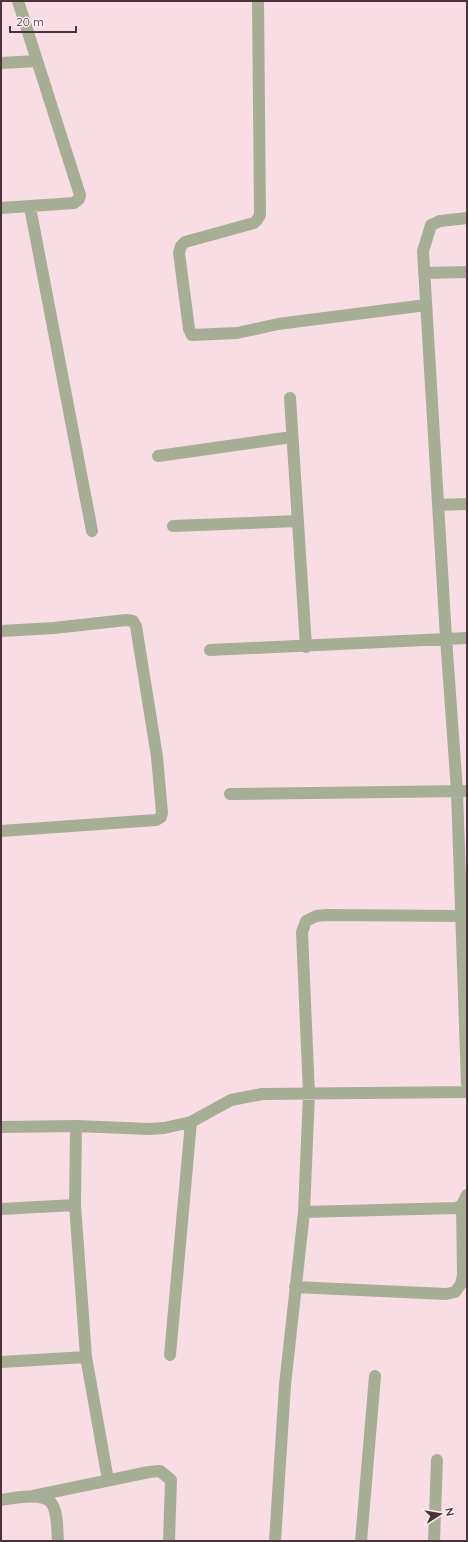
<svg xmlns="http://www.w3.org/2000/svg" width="468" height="1542" font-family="Quicksand,sans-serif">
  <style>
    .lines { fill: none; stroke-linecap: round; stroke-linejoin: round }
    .minor { stroke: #a7ae96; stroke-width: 12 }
  </style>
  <rect width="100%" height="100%" fill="#f8dde4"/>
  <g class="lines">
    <path class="minor" d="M 258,1 L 260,215 L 257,220 L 254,223 L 185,242 L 181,246 L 179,253 L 189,329 L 192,335 L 237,333 L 278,324 L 426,305
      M 1,63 L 37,61
      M 30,207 L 92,531
      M 1,208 L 74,203 L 79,199 L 80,195 L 18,1
      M 467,218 L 440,221 L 431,225 L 423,251 L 446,638 L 457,791 L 467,1084
      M 424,273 L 467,272
      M 290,398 L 306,647
      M 158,456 L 292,437
      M 438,505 L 467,504
      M 173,526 L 298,521
      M 1,631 L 54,628 L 126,620 L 133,621 L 136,626 L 157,757 L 162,813 L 161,817 L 156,820 L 1,831
      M 210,650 L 467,638
      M 230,794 L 467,791
      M 76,1126 L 75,1205 L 86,1357 L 108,1480
      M 1,1127 L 76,1126 L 149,1129 L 164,1128 L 191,1122 L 231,1100 L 262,1094 L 467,1092
      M 1,1209 L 75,1205
      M 304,1212 L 456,1208 L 462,1205 L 467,1195
      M 295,1287 L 446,1294 L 455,1292 L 461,1284 L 463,1275 L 462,1205
      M 170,1355 L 191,1122
      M 1,1362 L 86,1357
      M 33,1496 L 149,1472 L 160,1471 L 171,1480 L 169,1541
      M 1,1500 C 14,1498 44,1491 52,1504 C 58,1513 57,1530 58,1541
      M 275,1541 L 285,1385 L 304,1212 L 309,1094 L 302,932 L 306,921 L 316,916 L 326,915 L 461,916
      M 361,1541 L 375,1376
      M 434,1541 L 437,1460"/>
  </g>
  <rect width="468" height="1542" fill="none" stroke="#4c323a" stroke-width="4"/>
  <g transform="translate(440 1514) rotate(78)" stroke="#fceef2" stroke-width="3" paint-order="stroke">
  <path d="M0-3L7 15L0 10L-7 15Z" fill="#4c323a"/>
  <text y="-6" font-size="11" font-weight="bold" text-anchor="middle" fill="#4c323a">N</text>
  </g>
  <path d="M10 26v6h66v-6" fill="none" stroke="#4c323a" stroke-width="2"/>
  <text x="16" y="26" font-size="12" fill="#4c323a" stroke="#fceef2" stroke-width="3" paint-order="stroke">20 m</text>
</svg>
